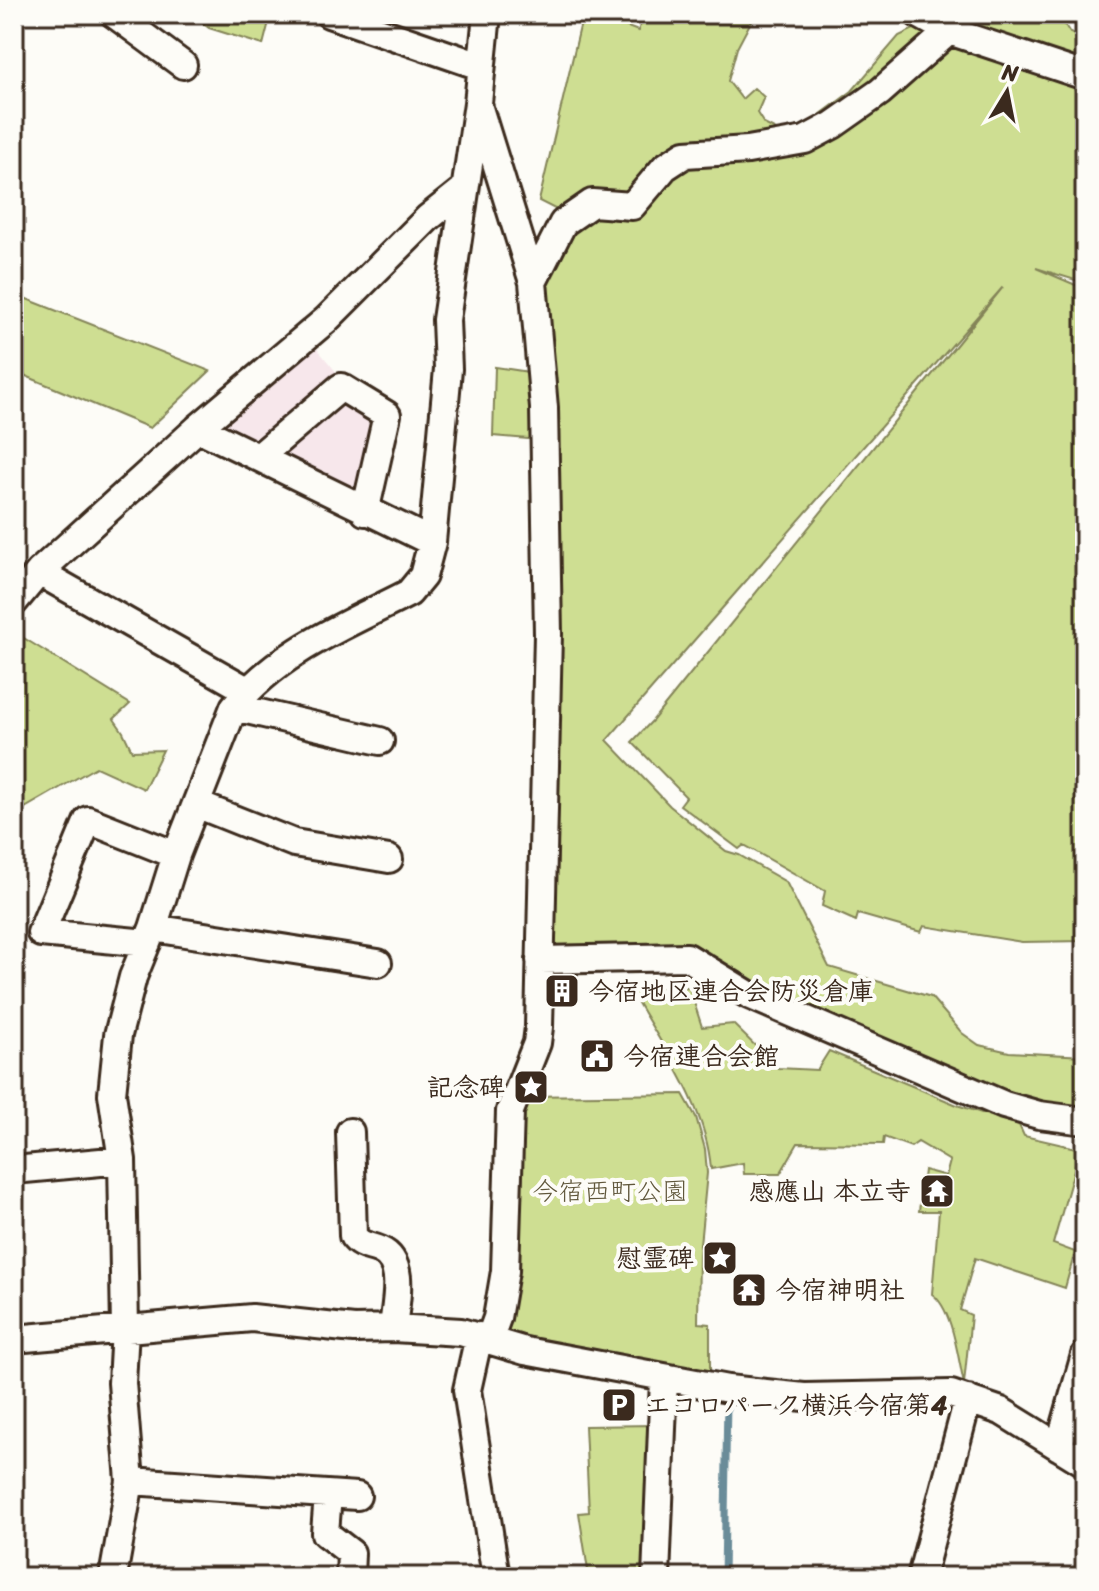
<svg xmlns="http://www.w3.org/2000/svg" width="1099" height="1591" font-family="Sriracha,'Klee One',sans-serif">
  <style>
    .built { fill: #f7e7eb }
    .green { fill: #cede92; stroke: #848458; stroke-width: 2 }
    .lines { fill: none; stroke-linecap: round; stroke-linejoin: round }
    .stream { stroke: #6a8c99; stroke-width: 7 }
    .minor-casing { stroke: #3b2a1e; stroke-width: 32 }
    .minor { stroke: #fdfcf7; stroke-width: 26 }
    .labels { text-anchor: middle; stroke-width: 8; stroke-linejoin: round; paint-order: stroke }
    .poi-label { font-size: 26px; font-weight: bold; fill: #3b2a1e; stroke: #fdfcf7; text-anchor: start }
    .park-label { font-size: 26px; fill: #60573b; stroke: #fdfcf7 }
  </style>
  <rect width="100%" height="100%" fill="#fdfcf7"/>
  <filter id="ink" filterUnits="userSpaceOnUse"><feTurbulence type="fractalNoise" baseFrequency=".0125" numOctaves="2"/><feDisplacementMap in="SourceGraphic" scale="16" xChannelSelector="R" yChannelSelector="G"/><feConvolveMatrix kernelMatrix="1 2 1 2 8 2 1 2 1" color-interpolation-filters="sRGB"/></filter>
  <g filter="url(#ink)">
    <path class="built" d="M 314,345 L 342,379 L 261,442 L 224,426 L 222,419 Z
      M 340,399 L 379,419 L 358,497 L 276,452 Z"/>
    <path class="green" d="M 191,14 L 271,14 L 263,45 L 209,28 Z
      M 583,14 L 622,14 L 625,26 L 638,31 L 644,14 L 755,14 L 737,48 L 728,81 L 742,99 L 754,88 L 764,97 L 757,113 L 764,124 L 790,137 L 852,91 L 899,36 L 945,14 L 1058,14 L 1070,33 L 1085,39 L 1085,283 L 1036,268 L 1085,289 L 1085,941 L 1022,942 L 924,926 L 921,932 L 858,914 L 856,921 L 822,906 L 825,891 L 744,845 L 739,849 L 680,805 L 686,797 L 632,742 L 653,720 L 1003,287 L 607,740 L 670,806 L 726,851 L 739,855 L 786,882 L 829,967 L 931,997 L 962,1033 L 979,1045 L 1009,1052 L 1085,1056 L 1085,1109 L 1017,1103 L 996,1086 L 750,988 L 689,950 L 557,946 L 549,940 L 540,440 L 493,436 L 495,367 L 529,372 L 555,209 L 539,201 Z
      M 14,294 L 210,371 L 150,428 L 14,371 Z
      M 14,632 L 130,704 L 114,719 L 123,732 L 132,751 L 163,750 L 144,789 L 96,767 L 25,808 L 14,830 Z
      M 689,987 L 702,1027 L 733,1024 L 778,1068 L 817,1070 L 829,1051 L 957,1105 L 1019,1125 L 1024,1136 L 1080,1149 L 1053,1244 L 1075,1252 L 1065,1288 L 975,1258 L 960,1310 L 971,1315 L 964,1384 C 958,1359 953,1309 932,1294 L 939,1211 L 919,1211 L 924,1170 L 946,1176 L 950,1161 L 918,1142 L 911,1147 L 884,1137 L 883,1144 L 798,1143 L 780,1174 L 744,1174 L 743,1163 L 711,1169 C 706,1104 661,1045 630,989 Z
      M 683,1094 L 696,1117 L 705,1149 L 707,1173 L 699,1255 L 698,1323 L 710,1324 L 710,1379 L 503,1338 L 523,1096 Z
      M 654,1425 L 651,1577 L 589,1577 L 579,1513 L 589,1512 L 585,1426 Z"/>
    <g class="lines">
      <path class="stream" d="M 724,1577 L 727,1401 L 736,1401"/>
      <defs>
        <path id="minor" d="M 114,14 L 183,65
          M 329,14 L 480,66
          M 918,14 L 949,31 L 1085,76
          M 479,108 L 533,282 L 544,408 L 548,634 L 539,1027 L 537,1043 L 510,1111 L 505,1271 L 497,1318 L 489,1340
          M 533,282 L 563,223 L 592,203 L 632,206 L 665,167 L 685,154 L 748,150 L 805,140 L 833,125 L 880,92 L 949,31
          M 198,428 L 432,542
          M 260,456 L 341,387 L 387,415 L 365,512
          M 39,572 L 247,690
          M 14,602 L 39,572 L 198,428 L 326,320 L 428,218 L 463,190
          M 234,707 L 380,741
          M 196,804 L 294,843 L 389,859
          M 153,928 L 378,963
          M 147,943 L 41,933 L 88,820 L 176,855
          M 540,960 L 687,957 L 749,995 L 1004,1105 L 1039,1115 L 1085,1121
          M 350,1132 L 353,1236 C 361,1247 369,1245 380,1250 C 407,1262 395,1304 393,1328
          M 14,1170 L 122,1160
          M 479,1336 L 467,1390 L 496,1577
          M 14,1339 L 252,1318 L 354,1329 L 393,1328 L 461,1332 L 525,1351 L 728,1389 L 804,1397 L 951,1394 L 1001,1411 L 1085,1463
          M 1059,1447 L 1085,1355
          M 130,1481 L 357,1496
          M 328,1495 L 325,1533 L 351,1553 L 350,1577
          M 113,1577 L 130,1481 L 122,1383 L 125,1329 L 122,1160 L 112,1094 L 118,1035 L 133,977 L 153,928 L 176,855 L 234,707 C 278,651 347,625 409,593 L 423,576 L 432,542 L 448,369 L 446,320 L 478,103 L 487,14
          M 656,1577 L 664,1379
          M 921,1577 L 968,1399"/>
      </defs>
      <use href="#minor" class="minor-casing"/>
      <use href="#minor" class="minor"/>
    </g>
  </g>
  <defs>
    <symbol id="building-square" viewBox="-11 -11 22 22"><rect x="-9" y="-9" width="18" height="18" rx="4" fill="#3b2a1e" stroke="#fdfcf7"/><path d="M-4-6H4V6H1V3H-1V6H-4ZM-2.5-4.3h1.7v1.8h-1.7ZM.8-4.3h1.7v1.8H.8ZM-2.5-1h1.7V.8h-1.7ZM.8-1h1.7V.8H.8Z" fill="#fff"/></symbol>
    <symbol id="civic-square" viewBox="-11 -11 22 22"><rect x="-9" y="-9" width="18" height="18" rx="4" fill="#3b2a1e" stroke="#fdfcf7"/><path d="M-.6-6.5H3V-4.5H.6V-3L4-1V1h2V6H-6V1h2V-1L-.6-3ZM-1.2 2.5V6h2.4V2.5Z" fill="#fff"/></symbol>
    <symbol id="sight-square" viewBox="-11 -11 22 22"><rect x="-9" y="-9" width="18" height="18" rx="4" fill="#3b2a1e" stroke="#fdfcf7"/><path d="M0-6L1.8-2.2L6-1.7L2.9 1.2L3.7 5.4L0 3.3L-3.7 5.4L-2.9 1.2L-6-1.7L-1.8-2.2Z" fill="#fff"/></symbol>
    <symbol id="temple-square" viewBox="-11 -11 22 22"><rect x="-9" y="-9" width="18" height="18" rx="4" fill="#3b2a1e" stroke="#fdfcf7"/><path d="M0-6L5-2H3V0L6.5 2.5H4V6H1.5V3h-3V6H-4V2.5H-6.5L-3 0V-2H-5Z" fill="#fff"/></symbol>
    <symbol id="parking-square" viewBox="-11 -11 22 22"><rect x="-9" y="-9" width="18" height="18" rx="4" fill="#3b2a1e" stroke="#fdfcf7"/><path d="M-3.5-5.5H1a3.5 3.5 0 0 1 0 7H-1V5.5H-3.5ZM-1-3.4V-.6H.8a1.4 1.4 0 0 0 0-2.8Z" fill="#fff"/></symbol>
  </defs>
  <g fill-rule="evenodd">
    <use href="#building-square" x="542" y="971" width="40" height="40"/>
    <use href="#civic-square" x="577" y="1036" width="40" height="40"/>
    <use href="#sight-square" x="511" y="1067" width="40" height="40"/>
    <use href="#temple-square" x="917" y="1171" width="40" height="40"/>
    <use href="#sight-square" x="700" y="1238" width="40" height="40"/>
    <use href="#temple-square" x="729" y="1270" width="40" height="40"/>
    <use href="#parking-square" x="599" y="1385" width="40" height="40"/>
  </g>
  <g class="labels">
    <g class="poi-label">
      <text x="588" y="1000">今宿地区連合会防災倉庫</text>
      <text x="623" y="1065">今宿連合会館</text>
      <text x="505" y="1096" text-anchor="end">記念碑</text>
      <text x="911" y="1200" text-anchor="end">感應山 本立寺</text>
      <text x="694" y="1267" text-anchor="end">慰霊碑</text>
      <text x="775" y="1299">今宿神明社</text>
      <text x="645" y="1414">エコロパーク横浜今宿第4</text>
    </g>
    <g class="park-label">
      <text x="610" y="1200">今宿西町公園</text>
    </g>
  </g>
  <rect width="1099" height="1591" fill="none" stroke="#fdfcf7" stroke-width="48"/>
  <rect x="24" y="24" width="1051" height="1543" fill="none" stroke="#3b2a1e" stroke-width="3" filter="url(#ink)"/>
  <g transform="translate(1007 92) rotate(10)" stroke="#fdfcf7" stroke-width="6" paint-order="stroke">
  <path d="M0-6L14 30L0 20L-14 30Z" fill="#3b2a1e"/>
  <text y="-12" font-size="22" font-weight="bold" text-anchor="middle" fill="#3b2a1e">N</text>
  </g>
</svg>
